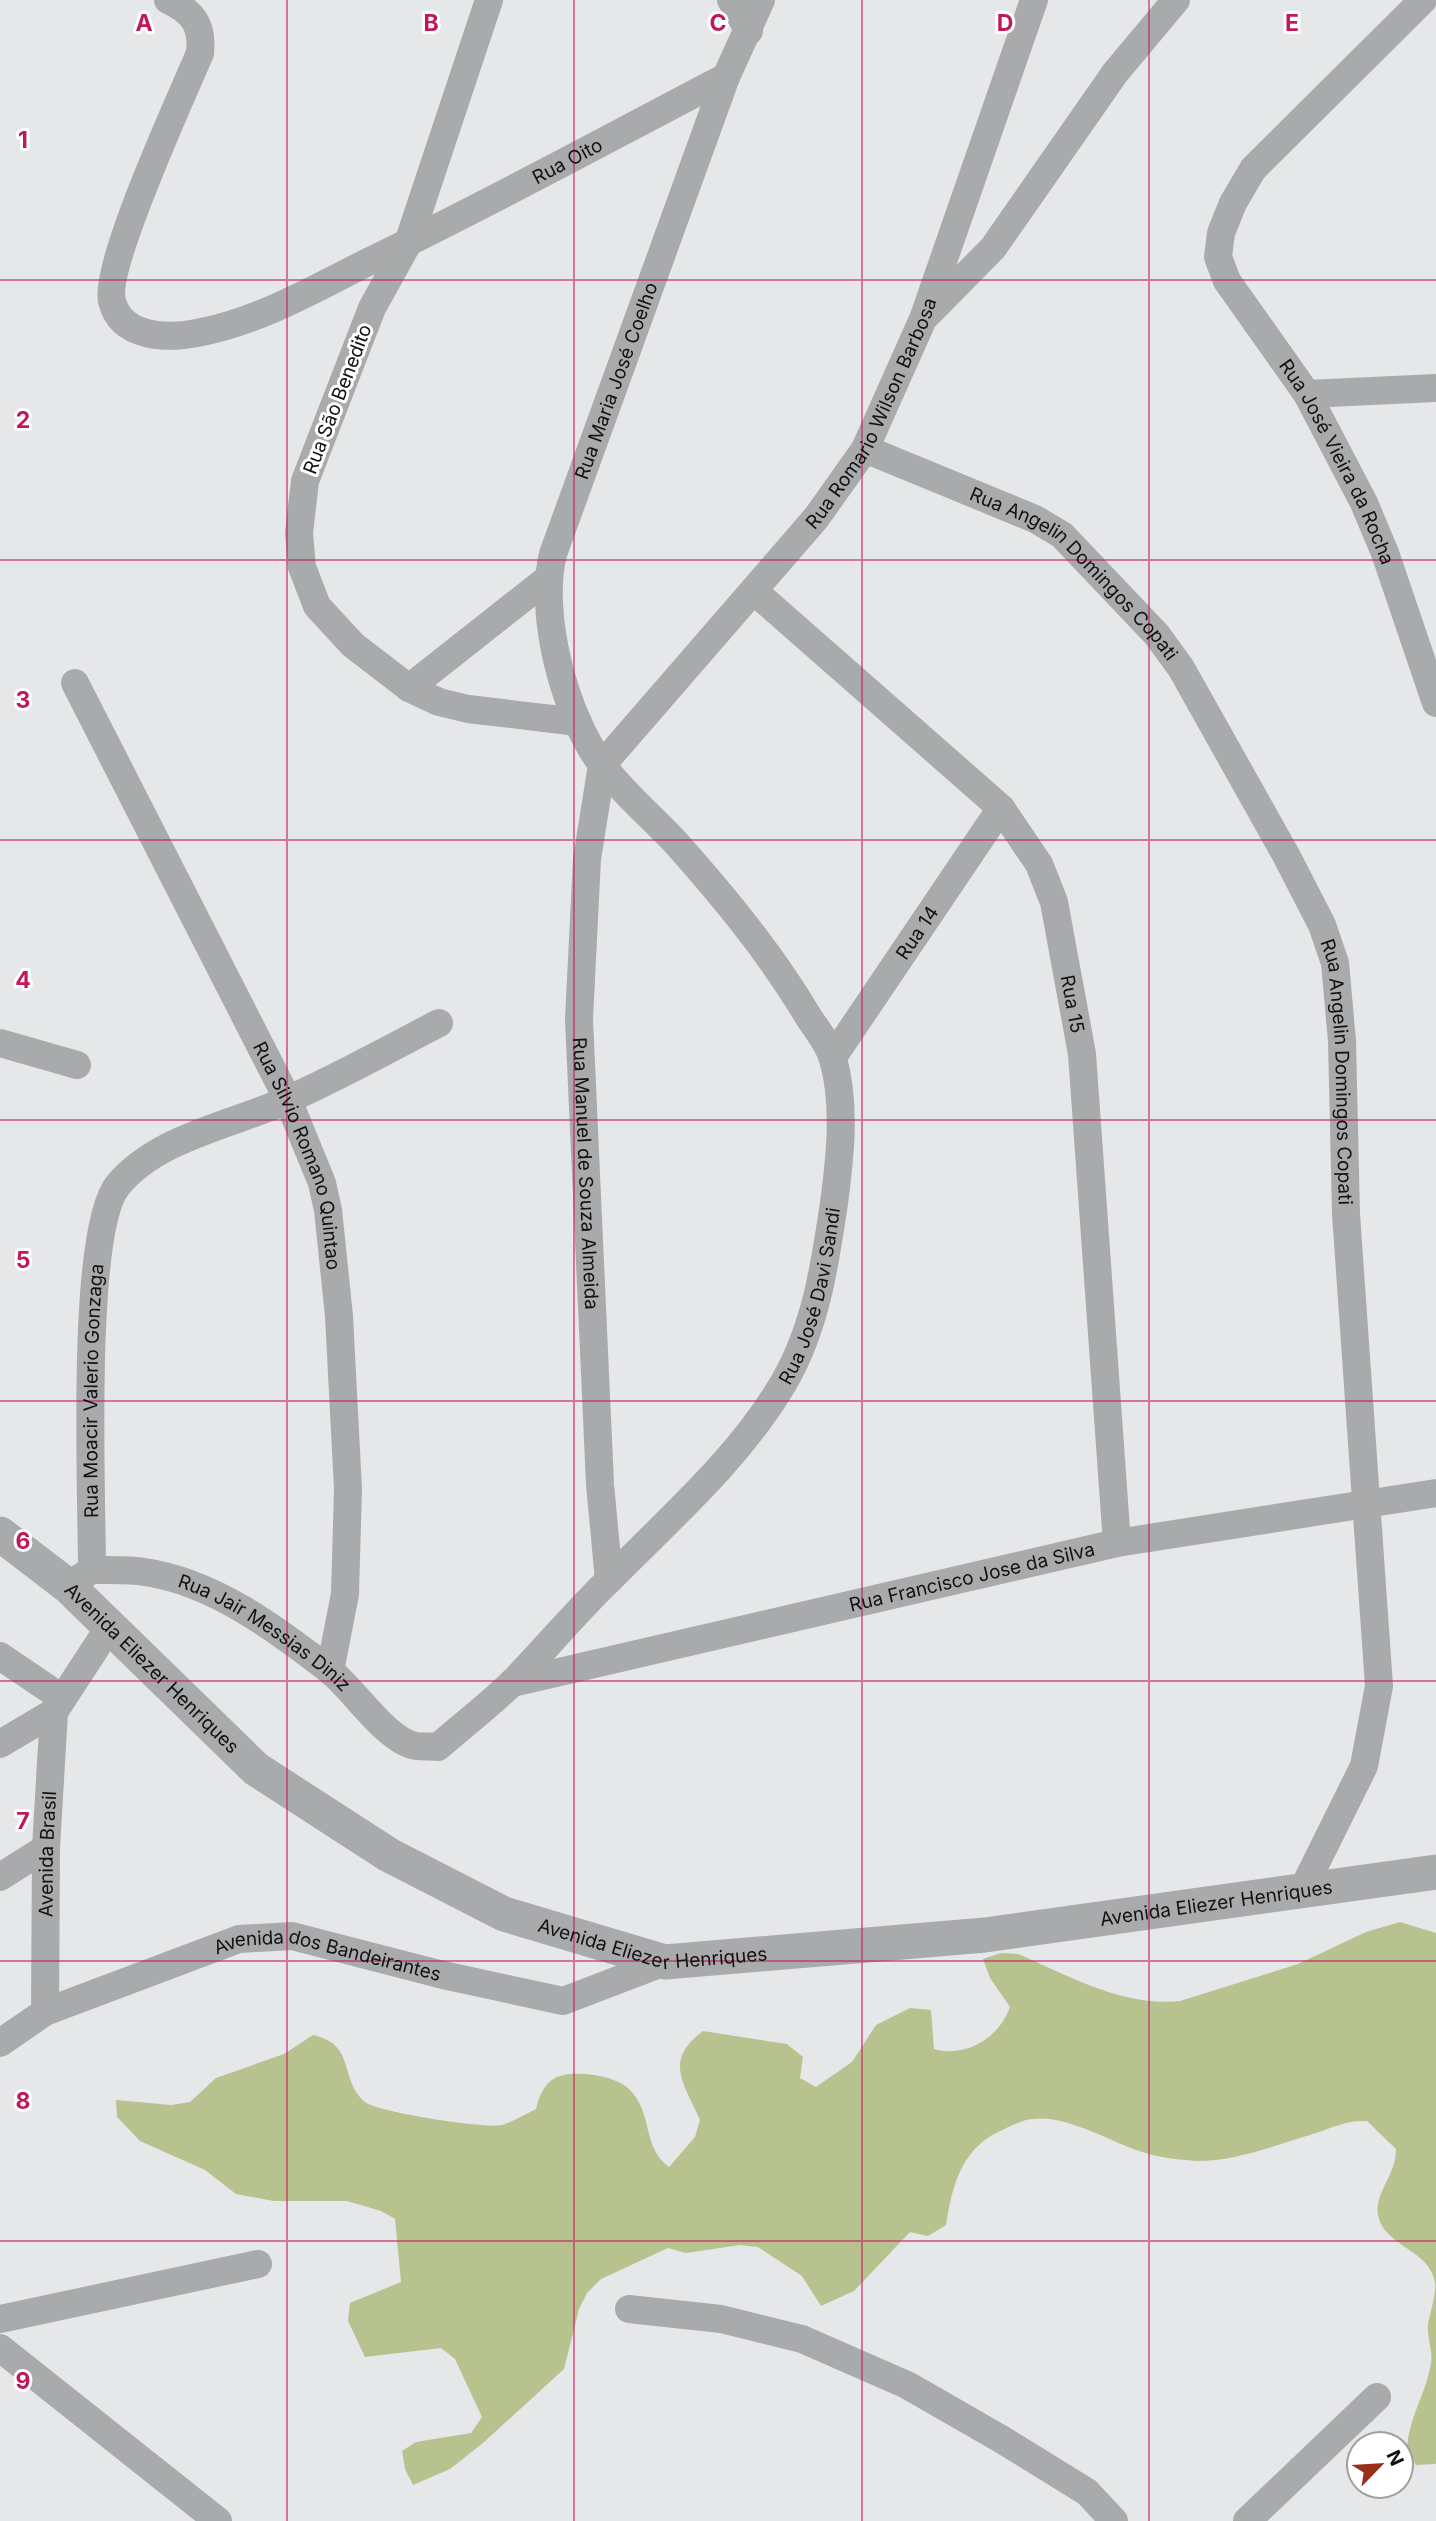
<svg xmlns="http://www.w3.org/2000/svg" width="1436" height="2521" font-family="Inter,sans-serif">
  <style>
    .green { fill: #b8c28e }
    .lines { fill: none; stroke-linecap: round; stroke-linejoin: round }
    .minor { stroke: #a9aaab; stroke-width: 28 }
    .tertiary { stroke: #a9aaab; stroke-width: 35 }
    .grid { fill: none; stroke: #c2185b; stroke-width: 2; stroke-opacity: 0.55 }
    .labels { text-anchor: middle; stroke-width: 6; stroke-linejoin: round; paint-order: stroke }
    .street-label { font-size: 19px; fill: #121213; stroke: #fff }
    .grid-label { font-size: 23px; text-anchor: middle; font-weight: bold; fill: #c2185b; stroke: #fff; stroke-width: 6; stroke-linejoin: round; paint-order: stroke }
  </style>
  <rect width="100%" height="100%" fill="#e6e7e9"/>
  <path class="green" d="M 1400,1922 L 1436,1933 L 1436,2463 L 1435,2464 L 1416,2465 L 1407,2450 C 1409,2415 1426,2395 1431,2363 C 1433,2351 1427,2338 1428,2325 C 1430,2312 1436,2296 1435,2283 C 1430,2249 1384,2247 1378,2215 C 1374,2193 1396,2176 1396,2149 L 1367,2121 C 1348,2120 1334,2127 1316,2133 C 1279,2144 1237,2161 1197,2161 C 1180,2160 1155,2157 1139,2151 C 1110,2141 1064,2114 1033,2119 C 1021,2120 1009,2127 998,2132 C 961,2150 952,2187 946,2225 L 928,2236 L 910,2232 L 854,2291 L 821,2306 L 802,2276 L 758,2247 L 740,2245 L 686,2253 L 668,2248 L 601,2279 L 587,2293 L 579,2309 L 564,2369 L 483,2443 L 450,2469 L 413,2485 L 405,2469 L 402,2451 L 416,2442 L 471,2433 L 482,2417 L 455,2359 L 441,2348 L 365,2357 L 348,2321 L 350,2303 L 401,2282 L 395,2219 L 381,2211 L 347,2201 L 274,2201 L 236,2194 L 205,2170 L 140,2141 L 117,2117 L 116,2100 L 171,2105 L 190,2102 L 216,2078 L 284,2054 L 313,2035 C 357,2045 338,2078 365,2102 C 377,2112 486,2129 502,2125 C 513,2122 525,2114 536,2109 C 539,2097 543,2085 555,2078 C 571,2069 614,2075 628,2088 C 654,2112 641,2147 669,2167 L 695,2137 L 700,2120 C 684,2083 663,2061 703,2031 L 787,2044 L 803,2057 L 800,2078 L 816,2087 L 852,2062 L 876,2025 L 910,2008 L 931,2010 L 934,2049 C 966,2058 999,2038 1010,2007 L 990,1978 L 983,1959 L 1001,1953 L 1018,1954 C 1070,1976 1122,2007 1180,2001 L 1298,1964 L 1366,1932 Z"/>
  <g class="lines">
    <g class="minor">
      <path id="s1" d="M 168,0 C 193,12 203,25 200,53 C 182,96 103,266 112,301 C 121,338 167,339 197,333 C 258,322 314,289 368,262 C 489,204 607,139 726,77"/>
      <path d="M 489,0 L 408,243 L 372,308 L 305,481 L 299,533 L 302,567 L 317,606 L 353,645 L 409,688 L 439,702 L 468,709 L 578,722"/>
      <path d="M 731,0 L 749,31"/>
      <path id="s2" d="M 1423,0 L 1253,169 L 1233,203 L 1221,233 L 1218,257 L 1227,281 L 1307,394 L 1364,503 L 1385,553 L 1436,703"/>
      <path d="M 927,315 L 993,248 L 1115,73 L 1176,0"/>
      <path d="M 1307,394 L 1436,388"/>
      <path id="s3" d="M 865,449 L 1035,519 L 1062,535 L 1157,635 L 1181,668 L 1286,855 L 1322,925 L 1335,963 L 1342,1041 L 1346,1214 L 1379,1686 L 1364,1766 L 1302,1891"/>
      <path id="s4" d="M 754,591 L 1001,808 L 1039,864 L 1054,902 L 1082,1054 L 1117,1543"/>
      <path id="s5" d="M 75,683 L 288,1100 L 322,1183 L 328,1210 L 339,1316 L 348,1489 L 345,1594 L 330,1671"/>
      <path d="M 409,688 L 546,580"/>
      <path id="s6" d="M 602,765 L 816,518 L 865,449 L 923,319 L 1034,0"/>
      <path id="s7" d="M 602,765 L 587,859 L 579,1019 L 600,1484 L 609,1580"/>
      <path d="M 0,1043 L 77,1065"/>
      <path id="s8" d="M 833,1057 L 1001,808"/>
      <path id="s9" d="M 92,1570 C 109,1570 128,1569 145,1572 C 213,1582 275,1628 328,1669 C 353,1688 386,1741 416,1746 C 423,1747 431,1746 438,1747 C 463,1725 491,1704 514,1681 C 546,1648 575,1613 608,1581 C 670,1518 739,1459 784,1382 C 816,1327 825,1264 834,1203 C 840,1158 846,1104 833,1059 C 829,1044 816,1029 808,1016 C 771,954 725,898 677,844 C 653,818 624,794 603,766 C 565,717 538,614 553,554 L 726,77 L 761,0"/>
      <path id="s10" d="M 76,1580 L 92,1570 C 92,1498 80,1231 118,1185 C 158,1137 232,1125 287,1100 C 339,1077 389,1049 439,1023"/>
      <path d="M 0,1656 L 62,1698"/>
      <path id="s11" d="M 512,1683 L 1117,1543 L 1436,1493"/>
      <path d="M 0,1744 L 54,1712"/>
      <path d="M 0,1877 L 46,1848"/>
      <path id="s12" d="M 45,2012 L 46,1848 L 54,1712 L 110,1626"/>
      <path id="s13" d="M 0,2043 L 45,2012 L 239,1939 L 292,1936 L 443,1975 L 563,2001 L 665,1962"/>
      <path d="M 629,2309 L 721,2319 L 802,2339 L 907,2385 L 1001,2439 L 1087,2492 L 1114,2521"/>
      <path d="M 0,2319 L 258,2264"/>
      <path d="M 0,2348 L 218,2521"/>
      <path d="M 1247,2521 L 1377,2397"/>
    </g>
    <path class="tertiary" id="s14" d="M 0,1534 L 68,1586 L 256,1769 L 389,1855 L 504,1914 L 665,1962 L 985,1935 L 1436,1872"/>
  </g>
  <path class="grid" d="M 287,0 L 287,2521M 574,0 L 574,2521M 862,0 L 862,2521M 1149,0 L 1149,2521M 0,280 L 1436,280M 0,560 L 1436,560M 0,840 L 1436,840M 0,1120 L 1436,1120M 0,1401 L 1436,1401M 0,1681 L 1436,1681M 0,1961 L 1436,1961M 0,2241 L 1436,2241"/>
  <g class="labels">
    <g class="street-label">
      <text dy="7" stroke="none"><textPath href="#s1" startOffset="842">Rua Oito</textPath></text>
      <text dy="7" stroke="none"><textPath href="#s9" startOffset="2021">Rua Maria José Coelho</textPath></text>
      <text transform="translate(337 399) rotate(-69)" y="7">Rua São Benedito</text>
      <text dy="7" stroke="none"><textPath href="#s6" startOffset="446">Rua Romario Wilson Barbosa</textPath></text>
      <text dy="7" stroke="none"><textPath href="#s2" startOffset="574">Rua José Vieira da Rocha</textPath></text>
      <text dy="7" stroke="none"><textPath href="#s3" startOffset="248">Rua Angelin Domingos Copati</textPath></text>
      <text dy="7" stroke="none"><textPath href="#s8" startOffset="150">Rua 14</textPath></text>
      <text dy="7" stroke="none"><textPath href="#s4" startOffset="541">Rua 15</textPath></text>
      <text dy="7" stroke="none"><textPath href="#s3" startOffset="836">Rua Angelin Domingos Copati</textPath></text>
      <text dy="7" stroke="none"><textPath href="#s5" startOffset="525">Rua Silvio Romano Quintao</textPath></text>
      <text dy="7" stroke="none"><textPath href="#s7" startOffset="410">Rua Manuel de Souza Almeida</textPath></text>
      <text dy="7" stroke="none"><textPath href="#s9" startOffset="998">Rua José Davi Sandi</textPath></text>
      <text dy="7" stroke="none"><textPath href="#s10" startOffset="198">Rua Moacir Valerio Gonzaga</textPath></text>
      <text dy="7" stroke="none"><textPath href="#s11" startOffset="472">Rua Francisco Jose da Silva</textPath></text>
      <text dy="7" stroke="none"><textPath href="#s9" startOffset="189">Rua Jair Messias Diniz</textPath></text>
      <text dy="7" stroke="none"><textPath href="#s14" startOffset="203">Avenida Eliezer Henriques</textPath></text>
      <text dy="7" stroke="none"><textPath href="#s12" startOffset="158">Avenida Brasil</textPath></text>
      <text dy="7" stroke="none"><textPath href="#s14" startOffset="1358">Avenida Eliezer Henriques</textPath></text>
      <text dy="7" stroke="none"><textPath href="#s14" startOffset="789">Avenida Eliezer Henriques</textPath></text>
      <text dy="7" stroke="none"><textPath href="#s13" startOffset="352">Avenida dos Bandeirantes</textPath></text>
    </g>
  </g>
  <g class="grid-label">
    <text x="144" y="31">A</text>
    <text x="431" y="31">B</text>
    <text x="718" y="31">C</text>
    <text x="1005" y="31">D</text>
    <text x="1292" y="31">E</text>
    <text x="23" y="148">1</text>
    <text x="23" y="428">2</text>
    <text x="23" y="708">3</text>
    <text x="23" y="988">4</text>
    <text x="23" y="1268">5</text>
    <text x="23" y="1549">6</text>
    <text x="23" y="1829">7</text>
    <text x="23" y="2109">8</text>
    <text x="23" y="2389">9</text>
  </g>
  <g transform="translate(1380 2465) rotate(65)"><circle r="33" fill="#ffffff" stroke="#a0a0a1" stroke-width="2"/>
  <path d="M0-5L12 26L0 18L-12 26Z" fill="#983019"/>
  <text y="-10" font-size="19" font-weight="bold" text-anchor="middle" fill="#121213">N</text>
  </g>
</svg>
